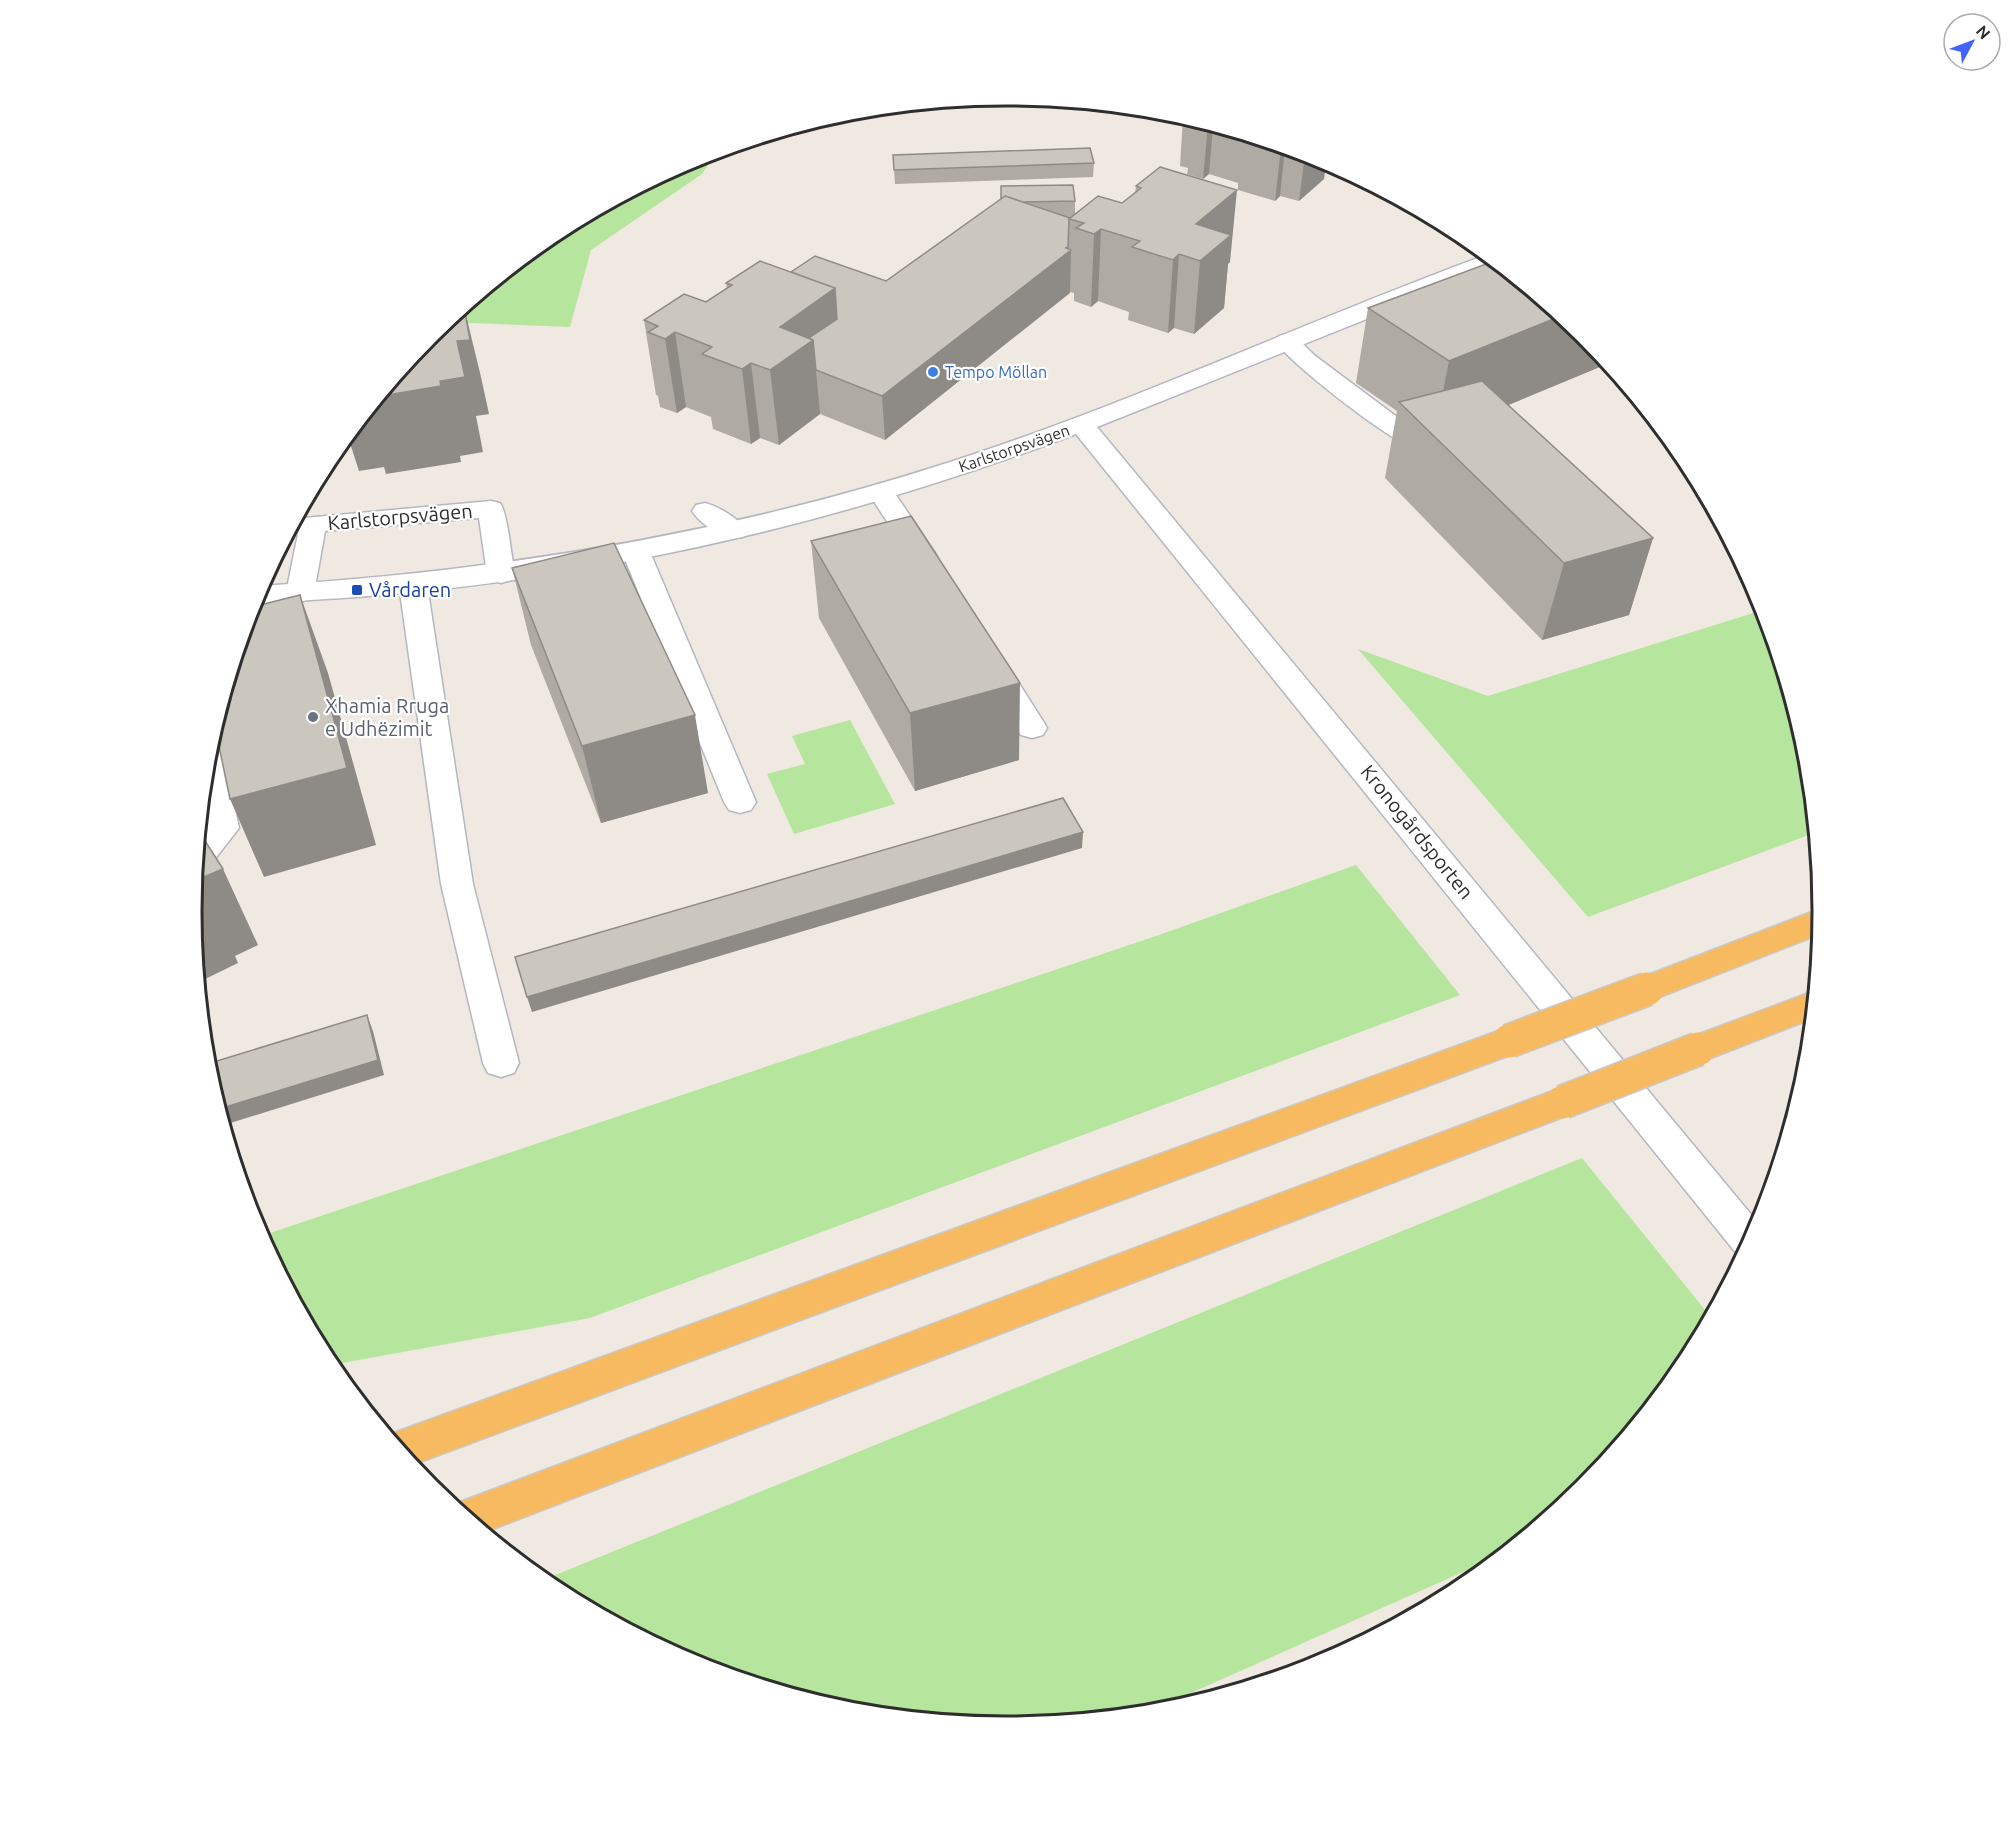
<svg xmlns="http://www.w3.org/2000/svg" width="2014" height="1822" font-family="Ubuntu,sans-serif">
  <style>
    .green { fill: #b6e59e }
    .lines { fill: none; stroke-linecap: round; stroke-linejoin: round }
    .service-casing { stroke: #b4b7c1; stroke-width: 3 }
    .tertiary-casing { stroke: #b4b7c1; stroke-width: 3 }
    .trunk-casing { stroke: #c9c9c9; stroke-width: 3 }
    .service { fill: #fff; fill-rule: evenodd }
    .tertiary { fill: #fff; fill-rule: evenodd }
    .trunk { fill: #f8ba60; fill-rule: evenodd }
    .trunk-bridge-casing { stroke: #c9c9c9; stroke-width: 36; stroke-linecap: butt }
    .trunk-bridge { stroke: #f8ba60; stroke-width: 33 }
    .wall { fill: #afaba4 }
    .shaded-wall { fill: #8e8b86 }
    .building { fill: #cbc7bf; stroke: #8e8b86; stroke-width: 1.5 }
    .shop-dot { fill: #3f7fe0; stroke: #fff; stroke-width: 2 }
    .transit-dot { fill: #1a4fb4; stroke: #fff; stroke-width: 2 }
    .worship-dot { fill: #6b7280; stroke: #fff; stroke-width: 2 }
    .labels { text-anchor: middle; stroke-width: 4.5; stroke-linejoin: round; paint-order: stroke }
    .far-shop-label { font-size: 16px; fill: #366cbe; stroke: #fff; text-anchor: start }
    .far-street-label { font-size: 16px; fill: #2e2e2e; stroke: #fff }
    .street-label { font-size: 20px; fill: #2e2e2e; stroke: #fff }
    .transit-label { font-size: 20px; fill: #164399; stroke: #fff; text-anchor: start }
    .worship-label { font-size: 20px; fill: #5b616d; stroke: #fff; text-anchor: start }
    .rim { fill: none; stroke: #2e2e2e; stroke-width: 3 }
  </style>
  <rect width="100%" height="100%" fill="#efe9e1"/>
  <path class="green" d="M 717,151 L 702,174 L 591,250 L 570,327 L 446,322 L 554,233 L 695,158 Z
    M 1763,610 L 1806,752 L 1814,833 L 1588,917 L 1358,649 L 1488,696 Z
    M 850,720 L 895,804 L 794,834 L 767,774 L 805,764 L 792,736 Z
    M 1356,865 L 1460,995 L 590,1318 L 331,1365 L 261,1236 L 1159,935 Z
    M 1582,1158 L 1710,1316 L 1684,1364 L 1583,1488 L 1499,1556 L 1148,1712 L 1007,1726 L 848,1710 L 695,1664 L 554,1588 L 543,1580 Z"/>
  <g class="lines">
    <defs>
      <path id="service" d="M 1287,334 L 1295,336 L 1314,355 L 1393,414 L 1425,434 L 1443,437 L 1447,442 L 1443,447 C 1433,450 1421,451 1411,447 C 1384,436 1292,365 1275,341 L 1279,336 Z
        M 881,484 L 890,486 L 937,556 L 933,562 L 923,564 L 913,562 L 909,556 L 868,492 L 872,486 Z
        M 491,501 L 500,503 C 508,514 511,557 515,574 L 511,580 L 501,583 L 491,580 L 487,574 L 479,518 L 325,531 L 314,593 L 310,599 L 300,602 L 290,599 L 286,593 L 300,524 L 304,518 Z
        M 705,503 C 720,507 739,519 747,531 L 743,537 C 725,541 702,526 692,511 L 696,505 Z
        M 636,544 L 646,546 L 650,552 L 756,802 L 751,810 L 740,813 L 729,810 L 724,802 L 622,552 L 626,546 Z
        M 413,576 L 423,579 L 427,585 L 473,884 L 519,1063 L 514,1073 L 501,1077 L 488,1073 L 483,1063 L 441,884 L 399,585 L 403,579 Z
        M 996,660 L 1006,663 L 1043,721 L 1047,728 L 1043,735 L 1032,738 L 1021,735 L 981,670 L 986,663 Z
        M 211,741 L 219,743 L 223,750 L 239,828 L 214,860 L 198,866 L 200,835 L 207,826 L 203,803 Z"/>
      <path id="tertiary" d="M 1486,255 L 1499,266 L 1097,427 L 1759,1224 L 1743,1255 L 1736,1253 L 1076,434 C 857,517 627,573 393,594 C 360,597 327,599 294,601 C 281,602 266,605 253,603 L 261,586 C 495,572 724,535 947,463 C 1131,404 1306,321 1486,255 Z"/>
      <path id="trunk" d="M 1822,908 L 1820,934 L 1647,1002 L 1635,998 L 1630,989 L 1635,980 Z
        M 1814,991 L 1811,1019 L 1698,1063 L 1686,1059 L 1680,1049 L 1686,1039 Z
        M 1509,1027 L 1521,1031 L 1527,1041 L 1521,1051 L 412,1465 L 388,1435 Z
        M 1563,1087 L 1576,1092 L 1581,1102 L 1576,1112 L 485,1532 L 452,1505 Z"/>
    </defs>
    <use href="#service" class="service-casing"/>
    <use href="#tertiary" class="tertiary-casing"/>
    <use href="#trunk" class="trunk-casing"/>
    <use href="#service" class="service"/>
    <use href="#tertiary" class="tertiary"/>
    <use href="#trunk" class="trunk"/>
    <defs>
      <path id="trunk-bridge" d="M 1509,1041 L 1647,989
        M 1563,1102 L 1698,1049"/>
    </defs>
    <use href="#trunk-bridge" class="trunk-bridge-casing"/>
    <use href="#trunk-bridge" class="trunk-bridge"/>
  </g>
  <path class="wall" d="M 1183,117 L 1319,158 L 1326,162 L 1324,179 L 1299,201 L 1280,196 L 1275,201 L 1238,190 L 1238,183 L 1209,174 L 1203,179 L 1187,174 L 1188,168 L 1180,166 Z
    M 893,155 L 1094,163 L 1093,177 L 895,184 Z
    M 1160,167 L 1230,262 L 1228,264 L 1224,308 L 1194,334 L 1174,328 L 1168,333 L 1128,320 L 1129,312 L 1098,301 L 1091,307 L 1074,301 L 1074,293 L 1070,292 L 885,440 L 820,414 L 779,445 L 760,438 L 751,444 L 713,429 L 711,417 L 686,407 L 677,413 L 660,407 L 658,396 L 656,395 L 644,320 L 706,302 L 727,289 L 726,283 L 791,272 L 886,281 L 1001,200 L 1001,186 L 1075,201 L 1075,214 L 1122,203 L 1135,193 L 1136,186 Z
    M 1368,308 L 1584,335 L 1607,364 L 1508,405 L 1653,538 L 1629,615 L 1542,640 L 1385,478 L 1397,411 L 1356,383 Z
    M 811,541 L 1019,760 L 915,791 L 819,618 Z
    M 512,568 L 708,793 L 601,823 L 531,645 Z"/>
  <path class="shaded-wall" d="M 1208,124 L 1213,126 L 1209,174 L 1203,179 Z
    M 1281,147 L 1285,148 L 1280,196 L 1275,201 Z
    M 1305,154 L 1319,158 L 1326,162 L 1324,179 L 1299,201 Z
    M 1237,190 L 1230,262 L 1228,264 L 1224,308 L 1194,334 L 1200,261 L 1196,224 Z
    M 1101,229 L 1098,301 L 1091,307 L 1094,234 Z
    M 1068,247 L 1068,253 L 1071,250 L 1070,293 L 885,440 L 882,396 Z
    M 1179,254 L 1174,328 L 1168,333 L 1173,260 Z
    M 835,288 L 840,362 L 816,370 L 820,414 L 779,445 L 770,370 L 780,327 Z
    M 464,307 L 481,377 L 489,414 L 476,416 L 483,452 L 460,456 L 461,462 L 386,474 L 384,467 L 359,471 L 349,440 L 343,441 L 381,396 L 440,381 L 457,341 Z
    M 1561,316 L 1584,335 L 1607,364 L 1434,436 L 1449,361 Z
    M 675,332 L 686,407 L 677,413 L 665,339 Z
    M 751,363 L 760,438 L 751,444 L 742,369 Z
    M 1653,538 L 1629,615 L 1542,640 L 1564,563 Z
    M 300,595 L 328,673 L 376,845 L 264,877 L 230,799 Z
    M 1020,683 L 1019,760 L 915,791 L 910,713 Z
    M 695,715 L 708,793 L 601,823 L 582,746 Z
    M 1083,832 L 1082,848 L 532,1012 L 527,997 Z
    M 223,869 L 258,945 L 235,956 L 238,963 L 199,982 L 192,911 L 194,890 L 196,880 Z
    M 367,1015 L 373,1031 L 384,1075 L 224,1125 L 219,1109 Z"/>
  <path class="building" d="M 1090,148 L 1094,163 L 894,170 L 893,155 Z
    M 1160,167 L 1237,190 L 1196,224 L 1231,235 L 1200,261 L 1179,254 L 1173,260 L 1132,247 L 1140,241 L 1101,229 L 1094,234 L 1076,228 L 1084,223 L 1069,219 L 1098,196 L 1122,203 L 1141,188 L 1136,186 Z
    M 1073,185 L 1075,201 L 1023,202 L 1005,196 L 1001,199 L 1001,186 Z
    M 1005,196 L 1070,218 L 1069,219 L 1068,247 L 1066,248 L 1071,250 L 882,396 L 816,370 L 813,340 L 809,338 L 837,319 L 835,288 L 791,272 L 815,256 L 886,281 Z
    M 760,261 L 835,288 L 780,327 L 813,340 L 770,370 L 751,363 L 742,369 L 702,354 L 712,347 L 675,332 L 665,339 L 648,332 L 658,326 L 644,320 L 684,294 L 706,302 L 732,285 L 726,283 Z
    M 1494,261 L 1561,316 L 1449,361 L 1368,308 Z
    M 464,307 L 470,340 L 457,341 L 465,377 L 440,381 L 441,386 L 381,396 L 431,334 Z
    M 1482,381 L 1653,538 L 1564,563 L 1399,402 Z
    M 911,516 L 1020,683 L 910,713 L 811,541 Z
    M 614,543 L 695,715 L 582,746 L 512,568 Z
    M 300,595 L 347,768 L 230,799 L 215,727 L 252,607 Z
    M 1063,798 L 1083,832 L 527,997 L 515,957 Z
    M 200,833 L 223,869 L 196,880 L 201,886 L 194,890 Z
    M 367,1015 L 378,1060 L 219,1109 L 208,1070 L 207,1064 Z"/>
  <circle class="shop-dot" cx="933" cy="372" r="6"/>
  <rect class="transit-dot" x="351" y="584" width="12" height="12" rx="3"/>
  <circle class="worship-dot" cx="313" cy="717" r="6"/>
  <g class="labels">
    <g class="far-shop-label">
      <text x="945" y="378">Tempo Möllan</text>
    </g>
    <g class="far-street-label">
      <text transform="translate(1014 448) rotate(-19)" y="6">Karlstorpsvägen</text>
    </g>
    <g class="street-label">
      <text transform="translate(400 517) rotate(-5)" y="7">Karlstorpsvägen</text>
      <text transform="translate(1417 832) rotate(51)" y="7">Kronogårdsporten</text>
    </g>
    <g class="transit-label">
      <text x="369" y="597">Vårdaren</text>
    </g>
    <g class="worship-label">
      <text x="325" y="713">Xhamia Rruga<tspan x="325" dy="23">e Udhëzimit</tspan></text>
    </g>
  </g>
  <path d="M0 0H2014V1822H0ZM1006 106H1008A804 804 0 0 1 1812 910V912A804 804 0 0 1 1008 1716H1006A804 804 0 0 1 202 912V910A804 804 0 0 1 1006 106Z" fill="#fff" fill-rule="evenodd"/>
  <path class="rim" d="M1006 106H1008A804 804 0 0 1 1812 910V912A804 804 0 0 1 1008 1716H1006A804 804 0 0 1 202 912V910A804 804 0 0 1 1006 106Z"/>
  <g transform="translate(1972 42) rotate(49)"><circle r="28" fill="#ffffff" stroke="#ababab" stroke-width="1.5"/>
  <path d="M0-4.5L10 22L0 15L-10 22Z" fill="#4264fb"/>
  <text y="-9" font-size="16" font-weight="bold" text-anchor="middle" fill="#2e2e2e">N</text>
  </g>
</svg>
